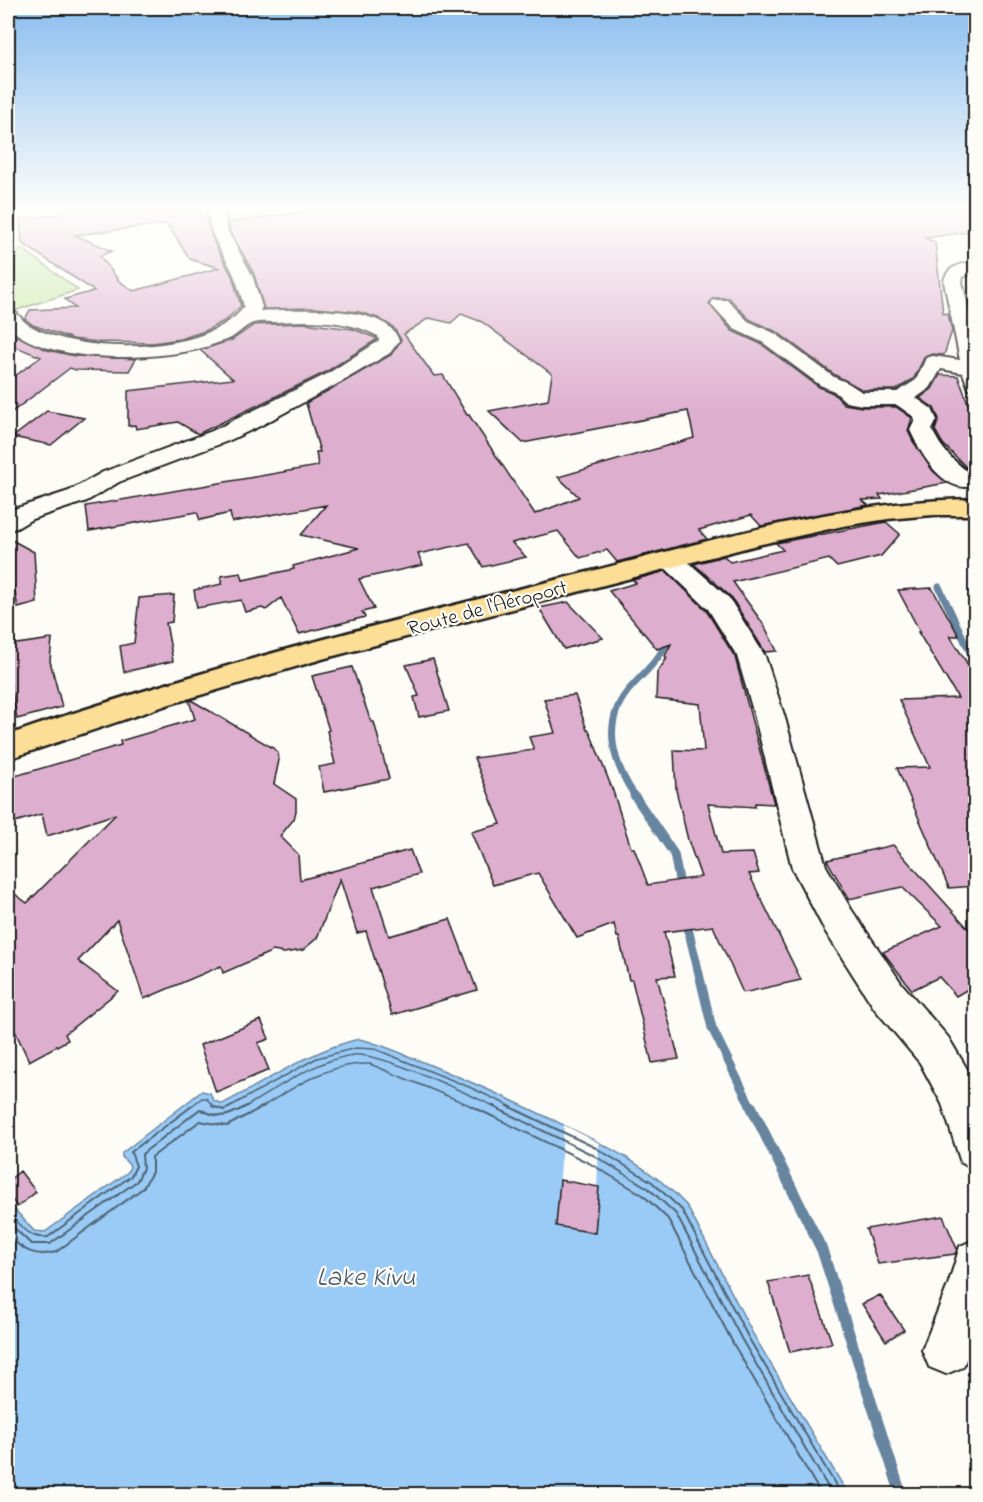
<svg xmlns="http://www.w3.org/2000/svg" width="983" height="1502" font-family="'Indie Flower',sans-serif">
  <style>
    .green { fill: #c4e69f; stroke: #70815e; stroke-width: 1.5 }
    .water { fill: #9acbf6; stroke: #68859f; stroke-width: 1.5 }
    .pier { fill: #fdfcf7 }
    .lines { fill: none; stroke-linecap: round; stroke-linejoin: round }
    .shore-far1 { stroke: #4e6273; stroke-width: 1.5 }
    .shore { stroke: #4e6273; stroke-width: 2 }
    .stream-far2 { stroke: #68859f; stroke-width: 7 }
    .stream-far1 { stroke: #68859f; stroke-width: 9 }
    .stream { stroke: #68859f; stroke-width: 11 }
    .building { fill: #ddaece; stroke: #1c1c1c; stroke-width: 1.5; fill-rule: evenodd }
    .street-casing { stroke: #1c1c1c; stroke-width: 4 }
    .highway-casing { stroke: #1c1c1c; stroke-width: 5 }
    .street { fill: #fdfcf7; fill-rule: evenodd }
    .highway { fill: #fcde96; fill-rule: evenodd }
    .labels { text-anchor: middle; stroke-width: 4.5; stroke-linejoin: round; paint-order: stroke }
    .street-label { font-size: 21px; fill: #1c1c1c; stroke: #fdfcf7 }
    .near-water-label { font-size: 27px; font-style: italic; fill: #485968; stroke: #fdfcf7 }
  </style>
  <rect width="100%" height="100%" fill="#fdfcf7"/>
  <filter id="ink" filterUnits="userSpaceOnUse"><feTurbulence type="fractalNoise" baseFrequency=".0167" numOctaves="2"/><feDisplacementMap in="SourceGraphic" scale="12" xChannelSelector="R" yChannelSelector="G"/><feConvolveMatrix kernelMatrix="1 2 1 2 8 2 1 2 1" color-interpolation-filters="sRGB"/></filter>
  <g filter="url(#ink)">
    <path class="green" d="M 225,206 L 368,206 L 227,223 Z
      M 23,249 L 78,290 L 11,312 L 8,308 L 8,250 Z"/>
    <path class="water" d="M 359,1039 C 382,1044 402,1054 423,1062 C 467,1080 510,1099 553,1120 C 601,1143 651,1166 687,1206 L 753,1334 L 848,1494 L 8,1494 L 8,1202 L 34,1231 L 45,1232 L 128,1172 L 130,1166 L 122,1157 L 122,1153 L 202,1091 L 210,1093 L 213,1100 L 222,1104 C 268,1081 308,1051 359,1039 Z"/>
    <path class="pier" d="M 564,1125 L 599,1143 L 595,1233 L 556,1226 Z"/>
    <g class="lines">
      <path class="shore-far1" d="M 190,1107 L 202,1098 L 206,1098 L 214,1107
        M 229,1107 L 317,1058 L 356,1048 L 375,1049 L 469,1087 L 512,1107
        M 245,1107 C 278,1088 313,1061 353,1055 C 381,1052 467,1094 496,1107
        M 262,1107 C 295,1087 329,1062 370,1064 L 474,1107"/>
      <path class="shore" d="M 212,1106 L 224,1110 L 232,1106
        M 471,1106 L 589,1163 L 643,1195 L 668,1219 L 734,1345 L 821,1494
        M 492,1106 L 593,1155 L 648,1188 L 676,1214 L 742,1340 L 832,1494
        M 508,1106 L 596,1148 L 652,1182 L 682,1210 L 748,1337 L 841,1494
        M 8,1211 C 19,1224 29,1240 48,1237 L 131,1176 L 136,1166 L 131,1152 L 192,1106
        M 8,1222 L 31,1244 L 50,1244 L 137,1181 L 143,1168 L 142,1154 L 200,1109 C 221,1120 227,1117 247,1106
        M 8,1235 C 22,1250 35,1258 56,1252 L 143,1188 L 152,1172 L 152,1157 L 200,1121 L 227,1126 L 264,1106"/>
      <path class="stream-far2" d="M 939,587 L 976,665
        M 635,796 C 614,765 601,725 627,692 C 643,673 660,660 670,637"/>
      <path class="stream-far1" d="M 634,795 L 674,854 L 681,890
        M 686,920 L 712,1028 L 751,1107"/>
      <path class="stream" d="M 751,1106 L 822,1250 L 901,1494"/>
    </g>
    <path class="building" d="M 57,206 L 200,206 L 201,214 L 207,221 L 214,243 L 232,276 L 241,306 L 226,320 L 205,331 L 180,339 L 153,343 L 98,342 L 73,339 L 33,325 L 25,319 L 30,310 L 75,308 L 65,299 L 94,291 L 22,243 L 20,219 L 59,214 ZM 167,224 L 190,259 L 219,268 L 134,291 L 119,281 L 100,256 L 112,251 L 75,235 Z
      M 320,206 L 975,206 L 975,231 L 925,238 L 935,242 L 943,313 L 948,314 L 952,331 L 944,355 L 933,354 L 925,356 L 914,378 L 896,390 L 863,390 L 835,375 L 777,332 L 749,319 L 729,298 L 713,298 L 709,304 L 732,331 L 761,344 L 819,387 L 833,393 L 844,404 L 862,407 L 896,407 L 912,418 L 908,431 L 913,441 L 933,471 L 947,483 L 879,495 L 882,499 L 862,500 L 868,505 L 761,526 L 751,515 L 699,530 L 707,539 L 617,562 L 607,550 L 580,558 L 558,531 L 512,543 L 526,557 L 483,567 L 469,543 L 418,554 L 423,565 L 359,579 L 374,609 L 362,612 L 365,617 L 299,634 L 281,598 L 266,610 L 262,608 L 245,612 L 241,600 L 197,608 L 194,590 L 222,584 L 221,576 L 241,573 L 243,580 L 294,569 L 293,566 L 359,548 L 301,535 L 326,505 L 232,522 L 230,513 L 200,520 L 197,512 L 89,531 L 86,506 L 318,466 L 316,452 L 320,452 L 306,403 L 391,355 L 401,340 L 393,327 L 378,318 L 359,312 L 315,308 L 264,309 L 254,274 L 230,231 L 228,223 L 319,210 ZM 461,314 L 482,322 L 552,374 L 548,400 L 489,411 L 523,443 L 688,411 L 694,438 L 558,477 L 579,497 L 535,514 L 469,415 L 467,415 L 443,375 L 434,376 L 404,334 L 429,318 L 451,323 Z
      M 302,323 L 353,329 L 376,338 L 376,340 L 326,372 L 198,434 L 178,422 L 136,429 L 135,425 L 128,426 L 128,391 L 233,379 L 200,350 L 232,340 L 254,325 Z
      M 17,335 L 47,350 L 75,356 L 136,359 L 129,371 L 76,370 L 70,368 L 8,415 L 8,381 L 41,357 L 11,345 Z
      M 940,375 L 958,376 L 975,422 L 975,457 L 968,469 L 943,444 L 935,430 L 939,419 L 934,408 L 920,398 L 932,389 Z
      M 47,411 L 84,418 L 51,445 L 13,437 Z
      M 886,522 L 900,534 L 881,556 L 837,567 L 829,559 L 733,582 L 764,625 L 777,651 L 765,652 L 731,597 L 694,564 L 724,556 L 730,562 L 783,550 L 776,543 Z
      M 8,538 L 34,552 L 37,603 L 18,608 L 8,558 Z
      M 666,571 L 706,610 L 735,657 L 774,804 L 755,803 L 755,807 L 708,804 L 721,854 L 753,853 L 759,873 L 749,874 L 801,980 L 743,993 L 713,926 L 664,932 L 675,976 L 657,977 L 679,1059 L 652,1063 L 632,980 L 629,980 L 619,937 L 617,937 L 614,924 L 577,938 L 538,873 L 493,885 L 471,832 L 501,824 L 474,758 L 534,750 L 529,737 L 555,733 L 544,699 L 575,695 L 587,730 L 589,730 L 613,791 L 631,848 L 634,848 L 648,885 L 701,877 L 688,840 L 676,790 L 674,750 L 704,751 L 700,704 L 656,699 L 657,673 L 667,658 L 665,656 L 671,644 L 657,649 L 609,591 L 636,583 L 633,580 Z
      M 932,588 L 959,636 L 950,636 L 975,676 L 975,886 L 949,888 L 897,768 L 930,767 L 899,700 L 958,698 L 918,632 L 920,632 L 898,590 Z
      M 174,595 L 172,622 L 166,623 L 173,661 L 124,672 L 120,646 L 134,643 L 139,598 Z
      M 568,602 L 603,638 L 564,649 L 539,608 Z
      M 52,639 L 50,661 L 62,707 L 17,719 L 8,671 L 10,645 Z
      M 433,659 L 449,711 L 419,717 L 414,697 L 419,696 L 406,665 Z
      M 352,667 L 371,722 L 374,722 L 389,779 L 324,792 L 319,767 L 335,764 L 327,731 L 329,730 L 312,676 Z
      M 191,700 L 273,748 L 278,753 L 279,760 L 274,784 L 296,799 L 296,811 L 294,819 L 280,836 L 298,854 L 300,880 L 410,850 L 419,874 L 373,887 L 389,936 L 450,919 L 477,990 L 392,1015 L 366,931 L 357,933 L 340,879 L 317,938 L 303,950 L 284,953 L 273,951 L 223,973 L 221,966 L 144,999 L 117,920 L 78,961 L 118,991 L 65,1034 L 68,1040 L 29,1061 L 15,1031 L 8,1036 L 8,889 L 27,903 L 116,814 L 47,836 L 42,814 L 8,824 L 8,778 L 121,745 L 120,741 L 195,719 L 189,701 Z
      M 893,845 L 975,936 L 975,985 L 956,996 L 939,977 L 912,990 L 883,952 L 942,926 L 902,887 L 849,899 L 827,860 Z
      M 261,1020 L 269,1039 L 258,1043 L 269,1070 L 216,1092 L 200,1045 Z
      M 20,1171 L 36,1192 L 17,1207 L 8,1194 L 8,1181 Z
      M 560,1180 L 599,1187 L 595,1233 L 556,1226 Z
      M 943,1216 L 957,1249 L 955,1254 L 878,1264 L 866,1229 Z
      M 808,1275 L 832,1343 L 790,1352 L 768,1282 Z
      M 880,1295 L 904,1330 L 886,1341 L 862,1304 Z"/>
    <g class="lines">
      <defs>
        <path id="street" d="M 209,206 L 225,206 L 224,215 L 228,232 L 252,275 L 262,307 L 260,311 C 291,310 389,303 399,341 L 390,353 L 341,382 L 260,426 L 228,441 L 119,482 L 87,501 L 32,519 L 17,528 L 8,530 L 8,513 L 14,509 L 69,491 L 103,472 L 212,431 L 327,374 L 379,341 L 378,336 C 346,319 311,320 276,322 C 269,322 259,321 253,323 C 246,325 238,334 231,338 C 224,341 216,343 209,346 C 161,361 45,366 8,326 L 8,309 C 17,311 19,317 26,323 C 33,328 42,332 51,335 C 101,353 209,353 244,307 C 241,296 238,285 234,275 C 224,252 205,233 209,206 Z
          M 976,261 L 976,272 L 963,277 L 962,282 L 976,339 L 976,391 L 969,389 L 963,373 L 941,369 L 930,388 L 916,398 L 932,409 L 937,420 L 932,430 C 944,454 955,462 976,478 L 974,486 C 943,494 921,454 910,430 L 915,420 L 914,417 L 897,405 L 862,405 L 846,402 L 834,391 L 820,385 L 762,342 L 734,329 L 711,304 L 713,300 L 727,300 L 748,321 L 776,334 L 834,377 L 848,383 L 862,392 L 897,392 L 916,380 L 926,358 L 933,356 L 960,360 L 944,282 C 946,266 962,264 976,261 Z
          M 670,552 L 679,554 L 729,598 L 765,656 L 785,718 L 826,866 L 851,909 L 902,984 L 948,1037 L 976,1084 L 976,1169 L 961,1163 L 942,1104 L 920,1063 L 874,1008 L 825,931 L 792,868 L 755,718 L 737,656 L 708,609 L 657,560 L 661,554 Z
          M 976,1239 L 976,1336 L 963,1367 L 946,1374 L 929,1367 L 922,1350 L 948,1285 L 960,1246 Z"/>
        <path id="highway" d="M 976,499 L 976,515 L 933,515 L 888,519 L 843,526 L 757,545 L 322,659 L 170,704 L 8,759 L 8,735 C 199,669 395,619 592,571 C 719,539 844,500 976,499 Z"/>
      </defs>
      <use href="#street" class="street-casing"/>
      <use href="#highway" class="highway-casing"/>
      <use href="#street" class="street"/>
      <use href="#highway" class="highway"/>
    </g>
  </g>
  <linearGradient id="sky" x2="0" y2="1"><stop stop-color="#89bdee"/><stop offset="0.5" stop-color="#fefefb"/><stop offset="1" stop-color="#fefefb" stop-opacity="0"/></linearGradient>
  <rect width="983" height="416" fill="url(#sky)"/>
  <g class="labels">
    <g class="street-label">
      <text transform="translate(487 607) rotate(-15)" y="7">Route de l'Aéroport</text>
    </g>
    <g class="near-water-label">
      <text x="366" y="1285">Lake Kivu</text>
    </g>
  </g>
  <rect width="983" height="1502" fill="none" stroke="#fdfcf7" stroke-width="30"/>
  <rect x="15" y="15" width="953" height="1472" fill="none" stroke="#1c1c1c" stroke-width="2" filter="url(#ink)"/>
</svg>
